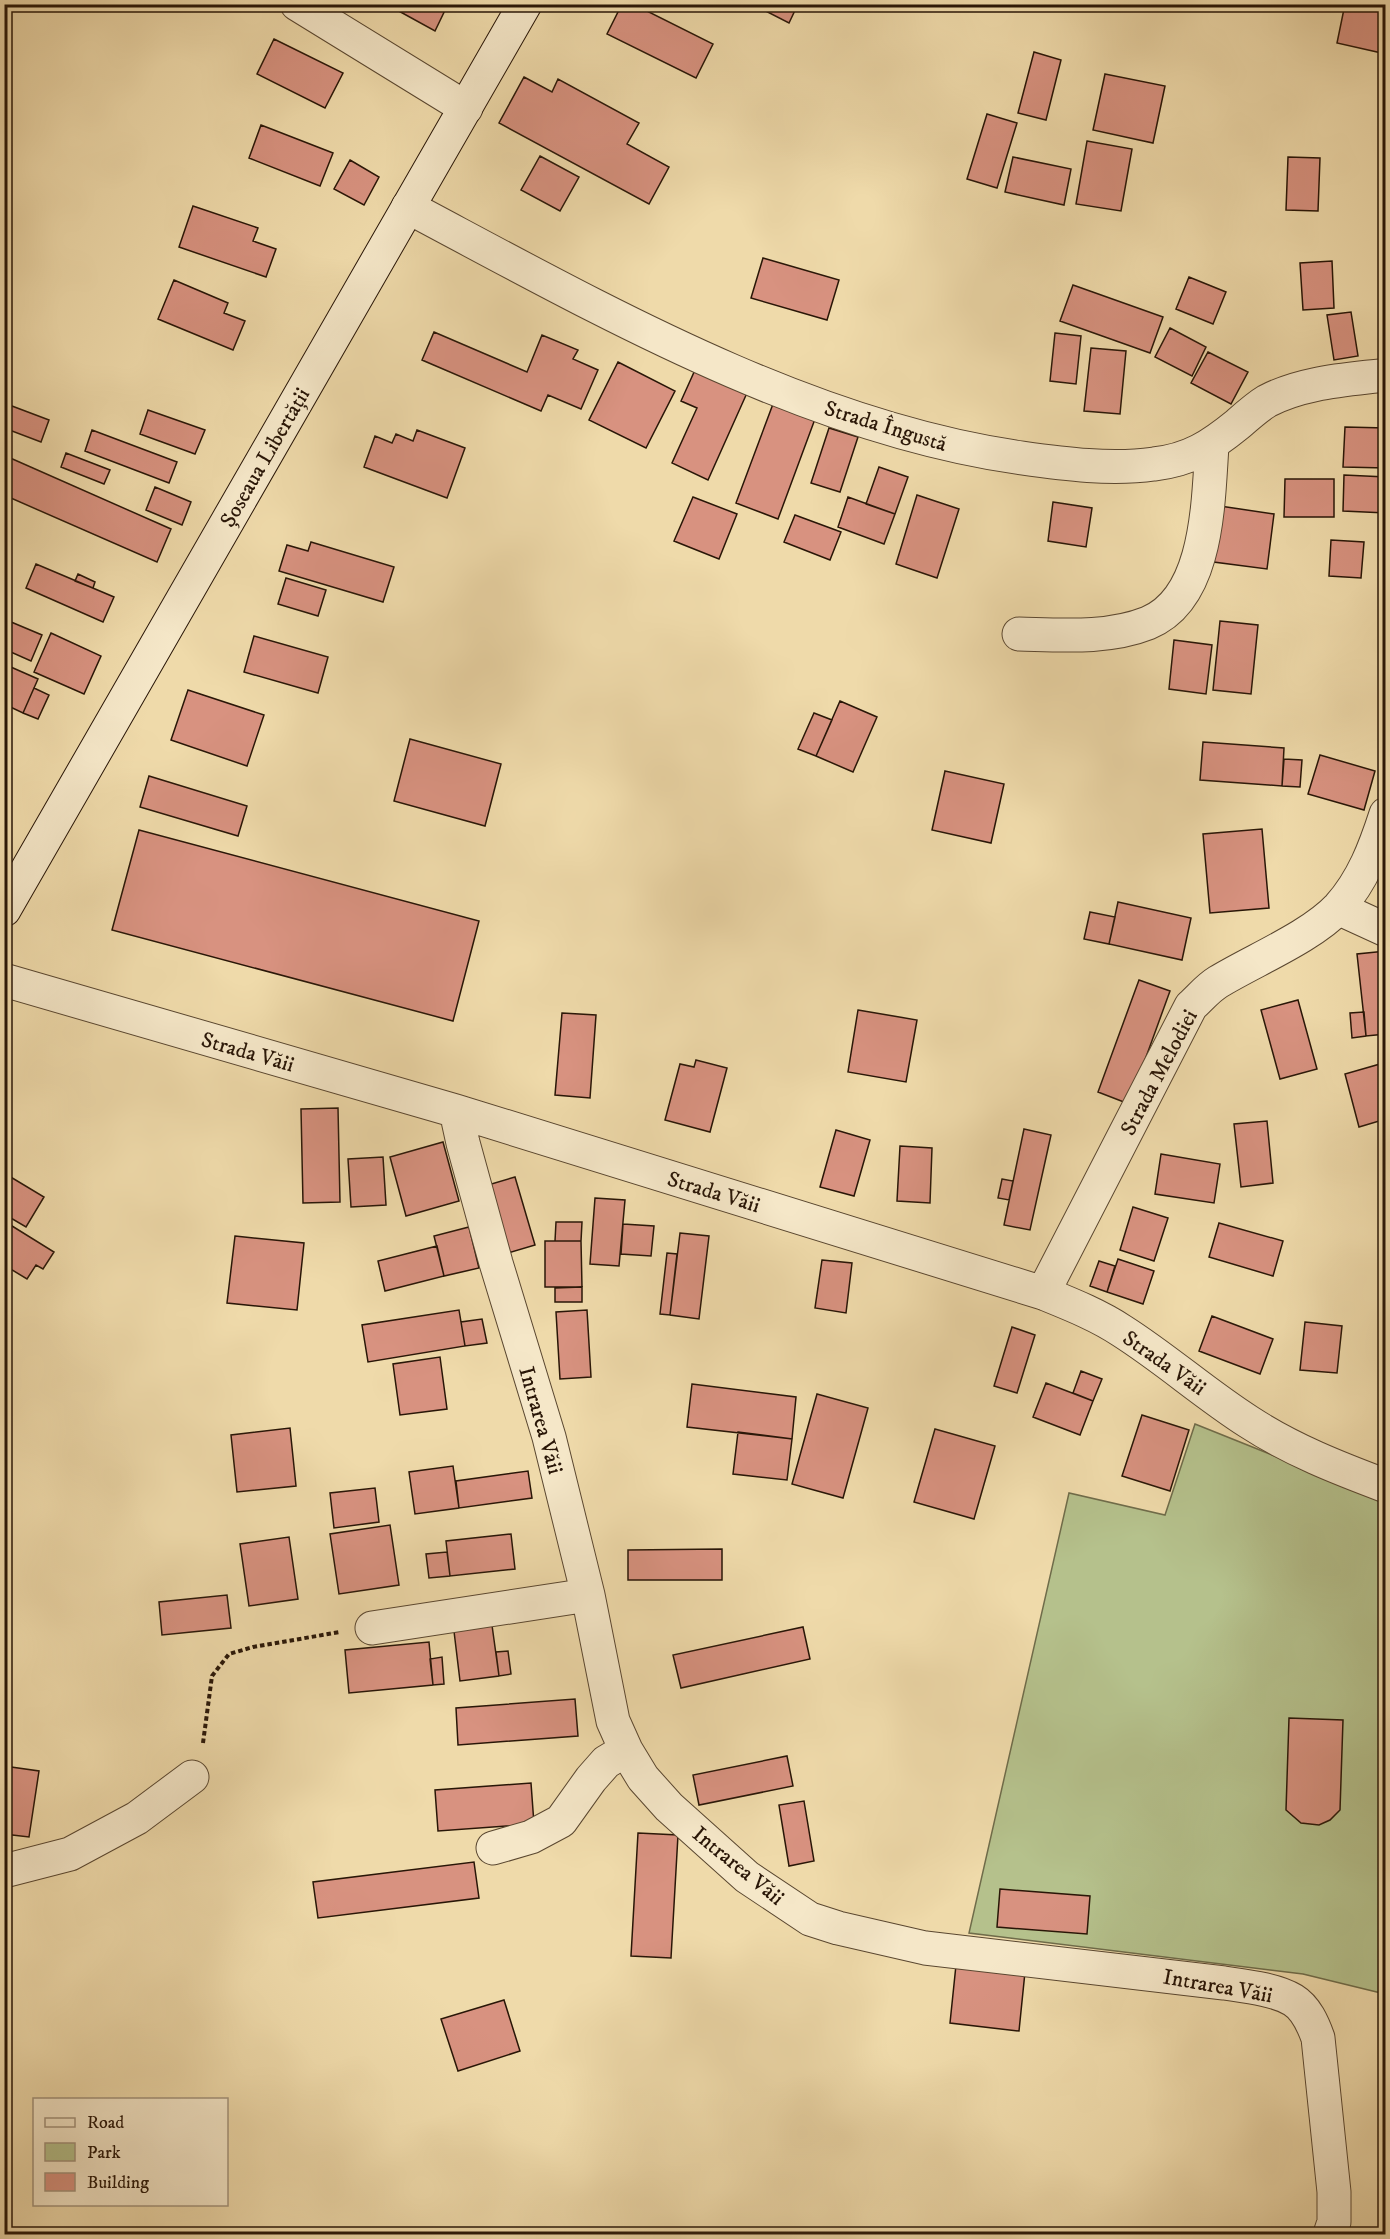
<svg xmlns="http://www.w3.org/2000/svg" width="1390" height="2239" font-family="'IM FELL DW Pica',serif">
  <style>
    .green { fill: #b5c18c; stroke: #6f6c4a; stroke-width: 1.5 }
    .building { fill: #d89280; stroke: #291607; stroke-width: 1.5 }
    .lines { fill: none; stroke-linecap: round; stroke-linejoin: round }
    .street-casing { stroke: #5a4730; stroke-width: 35 }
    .secondary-casing { stroke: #291607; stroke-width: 35 }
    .path { stroke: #291607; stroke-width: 4; stroke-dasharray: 4.5 3; stroke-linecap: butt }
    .street { stroke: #f5e7c8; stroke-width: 33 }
    .secondary { stroke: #f5e7c8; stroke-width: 33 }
    .labels { text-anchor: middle; stroke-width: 5; stroke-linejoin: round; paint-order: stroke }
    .street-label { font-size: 22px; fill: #291607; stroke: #f5e7c8 }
  </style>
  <rect width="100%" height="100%" fill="#efdaaa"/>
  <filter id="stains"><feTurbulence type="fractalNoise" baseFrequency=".00333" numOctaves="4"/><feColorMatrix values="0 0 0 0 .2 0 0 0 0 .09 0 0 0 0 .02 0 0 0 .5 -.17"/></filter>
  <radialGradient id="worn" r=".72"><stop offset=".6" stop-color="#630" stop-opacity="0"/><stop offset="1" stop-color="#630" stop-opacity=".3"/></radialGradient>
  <path class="green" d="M 1195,1424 L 1372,1495 L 1385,1498 L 1385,1994 L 1303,1974 L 969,1933 L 1069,1493 L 1165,1515 Z"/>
  <path class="building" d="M 386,4 L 448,4 L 435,31 Z
    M 622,4 L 633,4 L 713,44 L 696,78 L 607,34 Z
    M 752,4 L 798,4 L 789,23 Z
    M 1345,4 L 1363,4 L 1386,10 L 1386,54 L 1337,43 Z
    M 274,39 L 343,73 L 325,108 L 257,74 Z
    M 1034,52 L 1061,60 L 1046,120 L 1018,113 Z
    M 1105,74 L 1165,86 L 1153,143 L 1093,130 Z
    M 524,77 L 552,92 L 558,79 L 639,123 L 627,144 L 669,167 L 649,204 L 499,123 Z
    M 987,114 L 1017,123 L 997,188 L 967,179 Z
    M 261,125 L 333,153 L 320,186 L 249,158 Z
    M 1087,141 L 1132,149 L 1121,211 L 1076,204 Z
    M 540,156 L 579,177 L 560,211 L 521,190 Z
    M 1013,157 L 1071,169 L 1064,205 L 1005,192 Z
    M 1288,157 L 1320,158 L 1318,211 L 1286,210 Z
    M 350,160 L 379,177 L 364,205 L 334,189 Z
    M 193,206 L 258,228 L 253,241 L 276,249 L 266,277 L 179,247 Z
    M 763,258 L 839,280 L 827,320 L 751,298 Z
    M 1332,261 L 1334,308 L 1303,310 L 1300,263 Z
    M 1189,277 L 1226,292 L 1213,324 L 1176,309 Z
    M 174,280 L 228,303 L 224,313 L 245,321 L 233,350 L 158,319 Z
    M 1073,285 L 1163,317 L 1150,353 L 1060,321 Z
    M 1351,312 L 1358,356 L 1334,360 L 1327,315 Z
    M 1170,328 L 1206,347 L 1192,376 L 1155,357 Z
    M 434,332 L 527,372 L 542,335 L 578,350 L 573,359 L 598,370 L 581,409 L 548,395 L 541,411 L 422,360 Z
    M 1055,333 L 1081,336 L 1076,384 L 1050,381 Z
    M 1091,348 L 1126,351 L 1120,414 L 1084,411 Z
    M 1208,352 L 1248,372 L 1231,404 L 1191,383 Z
    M 618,362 L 675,391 L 646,448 L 589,420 Z
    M 695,370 L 747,393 L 708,480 L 672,463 L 697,408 L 681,401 Z
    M 4,403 L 49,420 L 41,442 L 4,428 Z
    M 773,404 L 815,419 L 778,519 L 736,503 Z
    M 148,410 L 205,430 L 195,454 L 140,434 Z
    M 1345,427 L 1386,428 L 1386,468 L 1343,467 Z
    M 829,428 L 858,437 L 840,492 L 811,483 Z
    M 92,430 L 177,462 L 169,483 L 85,451 Z
    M 417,430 L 465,448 L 447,498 L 364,467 L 375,436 L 392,443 L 396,434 L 413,441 Z
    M 66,453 L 110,470 L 104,484 L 61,467 Z
    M 8,457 L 171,529 L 157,562 L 4,495 L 4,465 Z
    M 879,467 L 908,477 L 895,514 L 866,504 Z
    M 1344,475 L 1386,477 L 1386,513 L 1343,511 Z
    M 1285,479 L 1334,479 L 1334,517 L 1284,517 Z
    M 155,487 L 191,502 L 182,525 L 146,510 Z
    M 917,495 L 959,509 L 937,578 L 896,564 Z
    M 693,497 L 737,514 L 719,559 L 674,541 Z
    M 848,497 L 895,514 L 884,544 L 838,527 Z
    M 1053,502 L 1092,508 L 1086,547 L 1048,541 Z
    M 1213,505 L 1274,514 L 1267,569 L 1206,561 Z
    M 795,515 L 841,532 L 830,560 L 784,542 Z
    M 1331,540 L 1364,542 L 1361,578 L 1329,576 Z
    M 311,542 L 394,567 L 383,602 L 279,571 L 287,545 L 308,551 Z
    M 36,564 L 114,597 L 103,622 L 26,588 Z
    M 78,574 L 95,582 L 93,588 L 75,581 Z
    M 286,578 L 326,590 L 318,616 L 278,604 Z
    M 4,619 L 42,635 L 31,661 L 4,649 Z
    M 1220,621 L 1258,625 L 1251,694 L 1213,690 Z
    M 51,633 L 101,656 L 84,694 L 34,672 Z
    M 254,636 L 328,657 L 318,693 L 244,672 Z
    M 1174,640 L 1212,645 L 1206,694 L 1169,689 Z
    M 4,664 L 38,679 L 23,713 L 4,704 Z
    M 34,688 L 49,695 L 38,719 L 23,713 Z
    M 188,690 L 264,715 L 247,766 L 171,740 Z
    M 840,701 L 877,717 L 853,772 L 816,756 Z
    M 814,713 L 832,720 L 816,756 L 798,749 Z
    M 410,739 L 501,764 L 485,826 L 394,801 Z
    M 1203,742 L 1284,748 L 1282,786 L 1200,780 Z
    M 1320,755 L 1375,771 L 1364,810 L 1308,794 Z
    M 1284,759 L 1302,760 L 1300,787 L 1282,786 Z
    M 945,771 L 1004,784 L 991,843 L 932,830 Z
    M 149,776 L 247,806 L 238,836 L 140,807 Z
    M 1262,829 L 1269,908 L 1210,913 L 1203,834 Z
    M 139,830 L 479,921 L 453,1021 L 112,930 Z
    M 1118,902 L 1191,918 L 1182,960 L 1109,944 Z
    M 1090,912 L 1115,917 L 1109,944 L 1084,939 Z
    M 1386,951 L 1386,1034 L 1366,1036 L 1357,954 Z
    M 1139,980 L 1170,991 L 1129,1104 L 1098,1092 Z
    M 1298,1000 L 1317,1069 L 1280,1079 L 1261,1010 Z
    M 858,1010 L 917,1020 L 906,1082 L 848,1072 Z
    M 1364,1012 L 1366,1036 L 1352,1038 L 1350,1013 Z
    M 562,1013 L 596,1015 L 590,1098 L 555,1095 Z
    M 696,1060 L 727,1068 L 710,1132 L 665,1120 L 680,1064 L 694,1067 Z
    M 1380,1064 L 1386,1081 L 1386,1119 L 1359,1127 L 1345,1074 Z
    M 338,1108 L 340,1202 L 303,1203 L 301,1109 Z
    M 1267,1121 L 1273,1183 L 1241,1187 L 1234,1124 Z
    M 1024,1129 L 1051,1135 L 1030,1230 L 1004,1225 Z
    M 836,1130 L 870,1140 L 854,1196 L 820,1187 Z
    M 443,1142 L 459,1201 L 406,1216 L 390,1157 Z
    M 900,1146 L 932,1148 L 930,1203 L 897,1201 Z
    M 1161,1154 L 1220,1164 L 1214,1203 L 1155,1194 Z
    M 383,1157 L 386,1205 L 351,1207 L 348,1159 Z
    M 4,1173 L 44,1197 L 26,1227 L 4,1214 Z
    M 515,1177 L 535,1245 L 508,1253 L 488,1185 Z
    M 1002,1179 L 1013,1181 L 1009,1200 L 998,1198 Z
    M 595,1198 L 625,1200 L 619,1266 L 590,1264 Z
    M 1133,1207 L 1168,1218 L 1154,1261 L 1120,1250 Z
    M 4,1221 L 54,1252 L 43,1269 L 36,1265 L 27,1279 L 4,1265 L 9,1254 L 4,1251 Z
    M 556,1222 L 582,1222 L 581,1241 L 555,1241 Z
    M 1219,1223 L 1283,1241 L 1273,1276 L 1209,1257 Z
    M 623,1224 L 654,1226 L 651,1256 L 621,1254 Z
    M 469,1227 L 479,1268 L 444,1276 L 434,1236 Z
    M 680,1233 L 709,1236 L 699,1319 L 670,1315 Z
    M 235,1236 L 304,1243 L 297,1310 L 227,1303 Z
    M 545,1241 L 581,1241 L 582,1287 L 545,1287 Z
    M 437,1246 L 444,1276 L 385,1291 L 378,1261 Z
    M 667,1253 L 677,1254 L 670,1315 L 660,1314 Z
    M 1118,1259 L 1154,1271 L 1143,1304 L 1107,1292 Z
    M 822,1260 L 852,1263 L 846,1313 L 815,1308 Z
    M 1099,1261 L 1115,1266 L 1107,1292 L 1090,1286 Z
    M 582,1287 L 582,1302 L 555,1302 L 555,1288 Z
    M 459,1310 L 465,1346 L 368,1362 L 362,1325 Z
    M 587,1310 L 591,1377 L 560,1379 L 556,1312 Z
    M 1212,1316 L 1273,1339 L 1260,1374 L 1199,1351 Z
    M 482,1319 L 487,1343 L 465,1346 L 461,1322 Z
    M 1305,1322 L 1342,1326 L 1337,1373 L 1300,1370 Z
    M 1012,1327 L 1035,1335 L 1017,1393 L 994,1386 Z
    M 440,1357 L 447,1409 L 400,1415 L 393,1364 Z
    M 1081,1371 L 1102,1379 L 1093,1401 L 1073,1393 Z
    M 1046,1383 L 1093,1401 L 1080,1435 L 1033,1417 Z
    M 692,1384 L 796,1397 L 792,1439 L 687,1427 Z
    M 817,1394 L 868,1408 L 843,1498 L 792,1484 Z
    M 1142,1415 L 1189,1430 L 1170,1491 L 1122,1476 Z
    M 290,1428 L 296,1486 L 237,1492 L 231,1435 Z
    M 935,1429 L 995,1446 L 974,1519 L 914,1502 Z
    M 738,1432 L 792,1439 L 787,1480 L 733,1474 Z
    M 453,1466 L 459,1508 L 415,1514 L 409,1472 Z
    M 528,1471 L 532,1498 L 459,1508 L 456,1481 Z
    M 375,1488 L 379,1522 L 334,1528 L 330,1493 Z
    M 390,1525 L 399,1585 L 339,1594 L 330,1534 Z
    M 511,1534 L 515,1569 L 450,1576 L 446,1541 Z
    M 289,1537 L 298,1599 L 249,1606 L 240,1544 Z
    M 722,1549 L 722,1580 L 628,1580 L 628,1550 Z
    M 447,1552 L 450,1576 L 429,1578 L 426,1554 Z
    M 227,1595 L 231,1628 L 162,1635 L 159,1602 Z
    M 491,1618 L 499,1676 L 460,1681 L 453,1623 Z
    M 803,1627 L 810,1659 L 681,1688 L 673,1655 Z
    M 429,1642 L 433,1685 L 349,1693 L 345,1650 Z
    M 508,1651 L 511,1674 L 499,1676 L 496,1652 Z
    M 442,1657 L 444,1684 L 433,1685 L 430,1659 Z
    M 575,1699 L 578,1736 L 458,1745 L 456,1708 Z
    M 1289,1718 L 1343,1720 L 1340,1810 L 1330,1820 L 1319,1825 L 1301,1823 L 1286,1810 Z
    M 787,1756 L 793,1786 L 699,1805 L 693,1775 Z
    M 4,1766 L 39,1771 L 29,1837 L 4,1834 Z
    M 531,1783 L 534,1824 L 438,1831 L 435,1790 Z
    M 804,1801 L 814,1861 L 789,1866 L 779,1805 Z
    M 638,1833 L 678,1835 L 671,1958 L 631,1956 Z
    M 474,1862 L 479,1898 L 318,1918 L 313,1882 Z
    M 1000,1889 L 1090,1896 L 1087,1934 L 997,1927 Z
    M 956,1965 L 1025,1972 L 1019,2031 L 950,2023 Z
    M 504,2000 L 520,2051 L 458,2071 L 441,2019 Z"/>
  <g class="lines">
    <defs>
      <path id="street" d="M 297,4 L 466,108
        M 408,207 C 598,308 807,428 1022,458 C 1065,464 1111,470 1154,464 C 1190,460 1211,446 1238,424 C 1247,416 1257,407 1267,401 C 1303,382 1346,380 1386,375
        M 1019,634 C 1061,635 1108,639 1148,623 C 1209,598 1208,500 1212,446
        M 1338,908 L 1386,930
        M 4,980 L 456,1111 L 1043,1293 C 1070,1304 1098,1315 1122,1331 C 1166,1359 1205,1394 1249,1422 C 1292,1450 1338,1468 1386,1486
        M 456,1111 L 463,1143 L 496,1263 L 549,1437 L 588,1595 L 613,1721 L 626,1750 L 643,1778 L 669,1807 L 747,1877 L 810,1919 L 838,1928 L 925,1948 L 1224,1983 C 1244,1986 1275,1989 1293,2000 C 1306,2008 1313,2024 1318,2038 L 1334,2192 L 1334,2222 L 1330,2234
        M 1043,1293 L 1191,1006 C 1200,998 1208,988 1218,982 C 1254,960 1311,937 1339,907 C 1363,880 1375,848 1386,814
        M 372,1628 L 588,1595
        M 493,1848 L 531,1837 L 561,1821 L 591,1779 L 606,1762 L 626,1750
        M 4,1871 L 70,1854 L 137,1818 L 192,1777"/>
      <path id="secondary" d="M 4,910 L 525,4"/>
    </defs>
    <use href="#street" class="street-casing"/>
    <use href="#secondary" class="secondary-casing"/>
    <path class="path" d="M 203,1743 L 212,1676 L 229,1654 L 253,1647 L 340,1632"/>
    <use href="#street" class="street"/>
    <use href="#secondary" class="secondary"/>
  </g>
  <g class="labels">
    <g class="street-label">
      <text transform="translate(886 425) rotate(17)" y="8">Strada Îngustă</text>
      <text transform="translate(264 457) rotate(-60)" y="8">Șoseaua Libertății</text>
      <text transform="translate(248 1051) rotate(16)" y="8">Strada Văii</text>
      <text transform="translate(1158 1072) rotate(-62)" y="8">Strada Melodiei</text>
      <text transform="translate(714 1191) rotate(17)" y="8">Strada Văii</text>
      <text transform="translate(1165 1362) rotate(35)" y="8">Strada Văii</text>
      <text transform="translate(542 1420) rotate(74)" y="8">Intrarea Văii</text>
      <text transform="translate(739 1865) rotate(39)" y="8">Intrarea Văii</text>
      <text transform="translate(1218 1985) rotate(10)" y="8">Intrarea Văii</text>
    </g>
  </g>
  <rect width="1390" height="2239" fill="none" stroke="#efdaaa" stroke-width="24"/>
  <rect x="6" y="6" width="1378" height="2227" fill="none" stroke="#291607" stroke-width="3"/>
  <rect x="12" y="12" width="1366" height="2215" fill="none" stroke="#291607" stroke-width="1.5"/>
  <rect x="33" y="2098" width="195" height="108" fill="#f5e7c8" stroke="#a3937b" stroke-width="1.5"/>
  <rect x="45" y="2118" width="30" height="9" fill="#f5e7c8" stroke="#a3937b" stroke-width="1.5"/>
  <text x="87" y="2128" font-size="18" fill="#291607">Road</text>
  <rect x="45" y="2143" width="30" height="18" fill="#b5c18c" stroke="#a3937b" stroke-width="1.5"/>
  <text x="87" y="2158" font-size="18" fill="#291607">Park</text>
  <rect x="45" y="2173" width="30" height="18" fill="#d89280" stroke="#a3937b" stroke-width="1.5"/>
  <text x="87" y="2188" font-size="18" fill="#291607">Building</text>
  <rect width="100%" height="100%" filter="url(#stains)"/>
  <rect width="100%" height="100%" fill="url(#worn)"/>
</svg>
